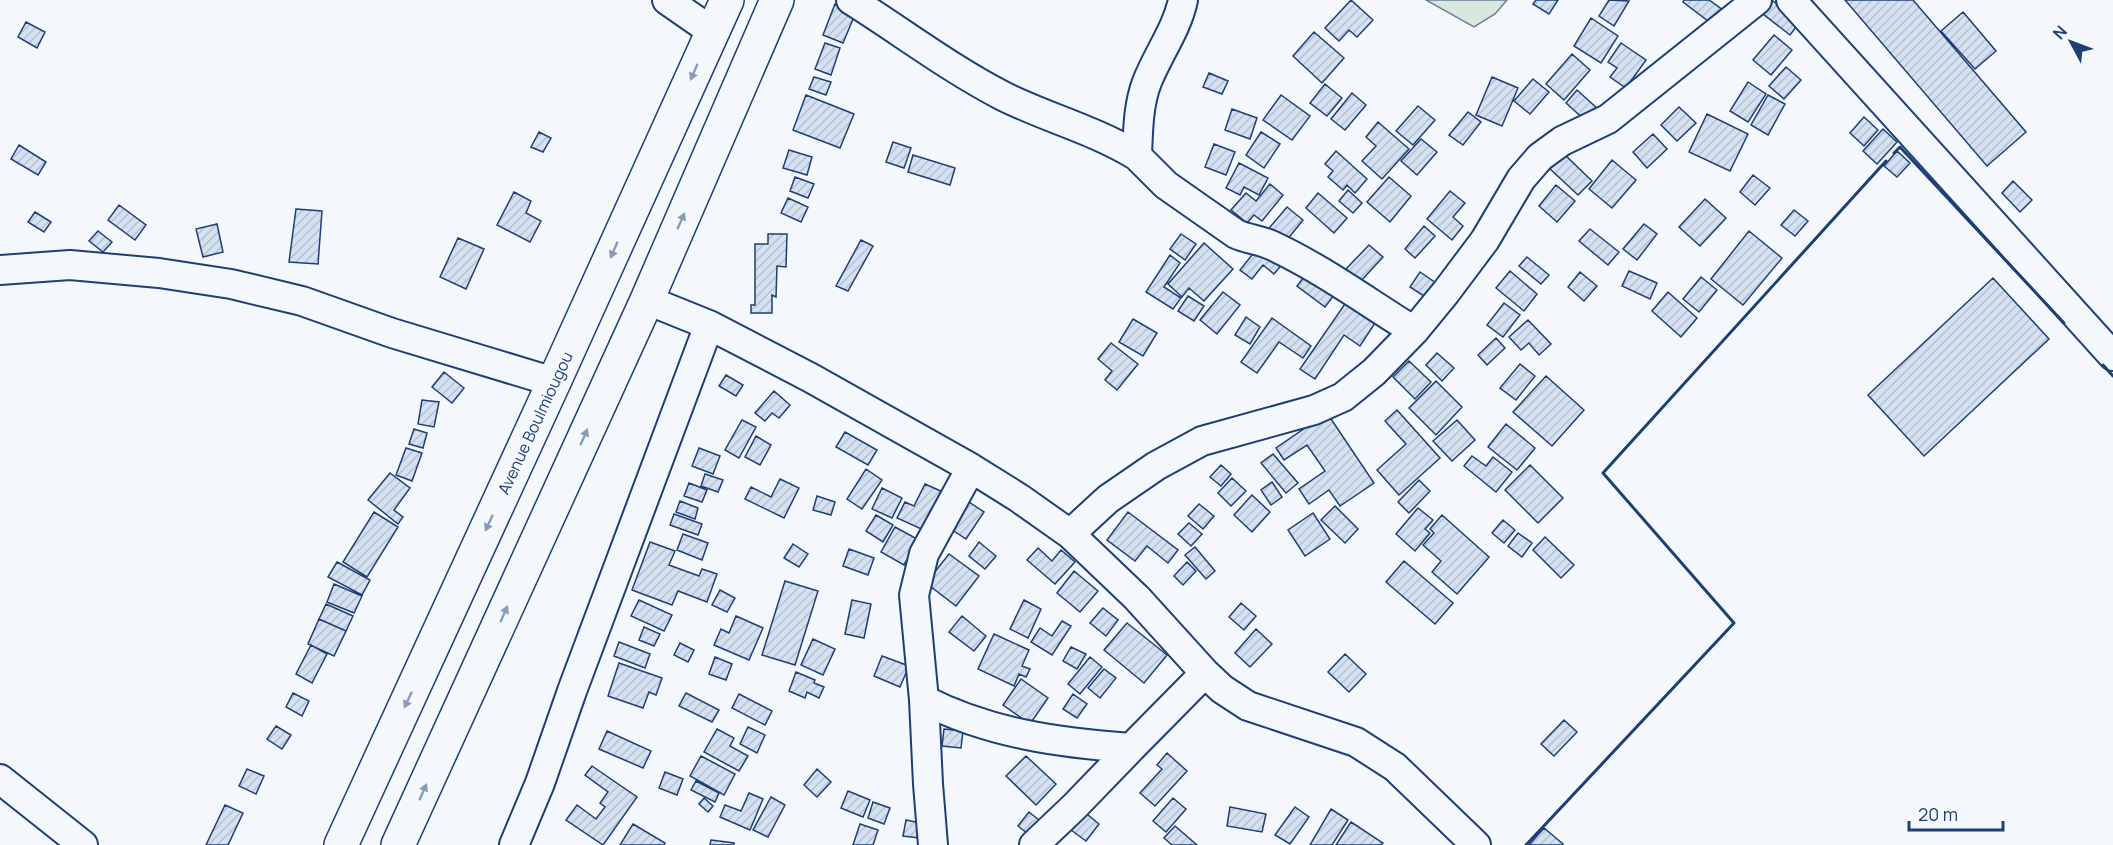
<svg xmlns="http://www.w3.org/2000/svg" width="2113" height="845" font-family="Manrope,sans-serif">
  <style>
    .green { fill: #d7e8df; stroke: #687fa3; stroke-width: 1.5 }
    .building { fill: url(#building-hatch); stroke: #1d3f73; stroke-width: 1.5 }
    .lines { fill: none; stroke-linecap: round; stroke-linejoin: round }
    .street-casing { stroke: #1d3f73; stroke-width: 32 }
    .highway-casing { stroke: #1d3f73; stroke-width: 36 }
    .street { stroke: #f4f7fb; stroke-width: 28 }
    .highway { stroke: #f4f7fb; stroke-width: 33 }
    .wall { stroke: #1d3f73; stroke-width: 3 }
    .oneway { fill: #889bb7 }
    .labels { text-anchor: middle; stroke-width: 4.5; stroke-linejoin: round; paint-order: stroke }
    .street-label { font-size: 16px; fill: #1d3f73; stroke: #f4f7fb }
  </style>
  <defs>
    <pattern id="building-hatch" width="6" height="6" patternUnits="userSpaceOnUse" patternTransform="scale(1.5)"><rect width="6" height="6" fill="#d5e0f0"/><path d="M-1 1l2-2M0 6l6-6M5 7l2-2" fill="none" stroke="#b6c1d1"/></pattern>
  </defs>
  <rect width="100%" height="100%" fill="#f4f7fb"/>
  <path class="green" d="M 1426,0 L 1507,0 L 1495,14 L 1474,27 Z"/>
  <path class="building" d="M 1351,0 L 1373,20 L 1357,37 L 1349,30 L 1339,41 L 1325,28 Z
    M 1536,0 L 1558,0 L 1549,14 L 1533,4 Z
    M 1609,0 L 1629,1 L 1614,26 L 1599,16 Z
    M 1684,0 L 1709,0 L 1723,10 L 1712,24 L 1683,2 Z
    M 1845,0 L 1913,0 L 2026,132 L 1987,166 Z
    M 1773,1 L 1800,22 L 1790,35 L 1763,14 Z
    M 835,4 L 856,12 L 843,43 L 823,35 Z
    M 1963,12 L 1996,51 L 1975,69 L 1941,31 Z
    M 1591,18 L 1618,36 L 1601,63 L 1574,46 Z
    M 26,22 L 45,32 L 37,48 L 18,37 Z
    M 1314,32 L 1344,58 L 1322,83 L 1293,56 Z
    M 1774,35 L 1792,50 L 1771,75 L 1753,60 Z
    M 825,43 L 840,48 L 831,75 L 815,69 Z
    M 1621,43 L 1646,60 L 1626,88 L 1610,77 L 1617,68 L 1608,62 Z
    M 1572,54 L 1590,70 L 1564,100 L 1546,84 Z
    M 1786,67 L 1801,80 L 1784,99 L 1769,86 Z
    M 1209,73 L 1228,81 L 1222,94 L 1203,87 Z
    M 814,77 L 831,82 L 826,95 L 809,89 Z
    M 1492,77 L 1518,88 L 1502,126 L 1476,115 Z
    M 1533,79 L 1549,92 L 1530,114 L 1514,101 Z
    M 1748,82 L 1766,94 L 1748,122 L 1730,111 Z
    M 1325,84 L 1342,98 L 1327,116 L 1310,103 Z
    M 1577,90 L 1598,109 L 1587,122 L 1566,103 Z
    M 1352,93 L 1366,105 L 1345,130 L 1331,119 Z
    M 806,95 L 854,114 L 840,148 L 793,130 Z
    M 1281,95 L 1310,116 L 1292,140 L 1263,120 Z
    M 1768,95 L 1785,104 L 1768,135 L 1751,125 Z
    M 1418,106 L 1435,120 L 1413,145 L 1396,131 Z
    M 1679,107 L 1696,123 L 1677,141 L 1661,125 Z
    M 1232,109 L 1257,118 L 1250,139 L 1225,130 Z
    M 1468,112 L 1481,122 L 1463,145 L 1449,135 Z
    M 1707,114 L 1748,134 L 1730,171 L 1689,152 Z
    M 1864,117 L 1878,130 L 1864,146 L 1850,133 Z
    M 1378,122 L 1409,149 L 1382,179 L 1362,161 L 1376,146 L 1366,137 Z
    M 1883,129 L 1897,142 L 1877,164 L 1863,151 Z
    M 539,132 L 551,138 L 543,152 L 531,147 Z
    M 1261,132 L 1280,144 L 1264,168 L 1246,155 Z
    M 1653,134 L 1667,149 L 1647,168 L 1633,152 Z
    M 1421,139 L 1437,152 L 1417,175 L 1401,161 Z
    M 893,142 L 911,148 L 904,168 L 886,162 Z
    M 1214,144 L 1235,152 L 1226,175 L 1205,167 Z
    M 19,145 L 46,162 L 38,175 L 11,159 Z
    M 789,150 L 812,157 L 807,175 L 783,168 Z
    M 1336,151 L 1367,179 L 1355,193 L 1347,185 L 1343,190 L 1328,177 L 1333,171 L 1325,164 Z
    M 1897,151 L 1910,163 L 1897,177 L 1884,166 Z
    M 1563,153 L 1592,181 L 1578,195 L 1549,168 Z
    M 913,155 L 955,168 L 950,185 L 908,172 Z
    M 1612,160 L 1636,180 L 1612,208 L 1589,189 Z
    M 1239,163 L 1268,178 L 1259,195 L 1244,187 L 1240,195 L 1226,188 Z
    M 1753,175 L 1770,188 L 1755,205 L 1740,192 Z
    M 795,177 L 814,184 L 808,198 L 790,191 Z
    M 1389,177 L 1411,196 L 1390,222 L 1367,202 Z
    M 2013,181 L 2032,200 L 2020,212 L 2002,193 Z
    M 1270,184 L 1283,195 L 1262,221 L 1254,215 L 1247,223 L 1231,210 L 1246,193 L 1256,201 Z
    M 1556,185 L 1575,201 L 1557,222 L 1539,206 Z
    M 1348,190 L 1362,203 L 1353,213 L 1339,201 Z
    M 1450,191 L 1465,203 L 1453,217 L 1463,226 L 1452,240 L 1427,219 Z
    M 514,192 L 531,201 L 526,213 L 541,221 L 530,242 L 497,225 Z
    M 1318,193 L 1347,218 L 1334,233 L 1306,208 Z
    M 788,198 L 808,207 L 801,222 L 781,213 Z
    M 1705,199 L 1726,218 L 1700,246 L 1679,227 Z
    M 119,205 L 146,225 L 135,240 L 108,220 Z
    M 1287,207 L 1303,220 L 1282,246 L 1265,233 Z
    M 296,209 L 322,211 L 318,264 L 289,262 Z
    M 1794,210 L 1808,221 L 1795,236 L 1781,225 Z
    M 35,212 L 51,222 L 44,232 L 28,222 Z
    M 217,224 L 223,252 L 203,257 L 196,229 Z
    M 1644,224 L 1657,234 L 1637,260 L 1623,249 Z
    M 1424,226 L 1435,236 L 1415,258 L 1405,249 Z
    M 1590,229 L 1619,252 L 1608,265 L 1579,241 Z
    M 98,231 L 112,242 L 103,252 L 89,241 Z
    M 1749,231 L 1782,258 L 1743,305 L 1711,279 Z
    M 768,234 L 787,234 L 786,267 L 777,266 L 776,297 L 772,295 L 772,313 L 751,313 L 751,305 L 755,305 L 755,244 L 768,244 Z
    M 1181,234 L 1196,244 L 1185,260 L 1170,249 Z
    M 458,238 L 484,249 L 466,289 L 440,277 Z
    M 861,240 L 873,246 L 848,291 L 836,286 Z
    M 1204,243 L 1233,269 L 1204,301 L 1189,288 L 1182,297 L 1168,284 Z
    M 1260,245 L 1283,263 L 1274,274 L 1263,265 L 1252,279 L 1240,270 Z
    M 1369,245 L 1383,257 L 1360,282 L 1346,269 Z
    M 1170,255 L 1180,263 L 1164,287 L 1181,298 L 1173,309 L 1146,292 Z
    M 1527,257 L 1549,275 L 1541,284 L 1519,266 Z
    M 1510,271 L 1537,294 L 1524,311 L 1496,288 Z
    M 1629,271 L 1657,283 L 1650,299 L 1622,286 Z
    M 1420,272 L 1436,283 L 1427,298 L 1410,287 Z
    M 1580,272 L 1597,286 L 1584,301 L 1568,287 Z
    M 1307,273 L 1335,294 L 1325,307 L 1297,286 Z
    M 1701,277 L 1717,290 L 1699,312 L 1683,299 Z
    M 1993,278 L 2049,339 L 1924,456 L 1868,395 Z
    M 1223,292 L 1240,305 L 1217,334 L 1200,320 Z
    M 1668,292 L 1697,318 L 1681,337 L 1652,311 Z
    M 1188,296 L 1204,306 L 1194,321 L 1178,311 Z
    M 1347,301 L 1377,320 L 1360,346 L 1344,335 L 1315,379 L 1300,369 Z
    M 1504,303 L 1520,315 L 1503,337 L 1487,325 Z
    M 1246,317 L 1260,327 L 1250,344 L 1235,335 Z
    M 1272,318 L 1311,346 L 1303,358 L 1279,342 L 1257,373 L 1241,362 Z
    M 1133,319 L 1157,333 L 1143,356 L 1119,342 Z
    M 1528,320 L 1551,344 L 1539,355 L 1529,343 L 1521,350 L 1509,337 Z
    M 1496,338 L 1505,348 L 1487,365 L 1478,355 Z
    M 1111,343 L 1138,364 L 1117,390 L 1105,380 L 1112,371 L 1098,359 Z
    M 1437,353 L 1454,368 L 1442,381 L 1426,365 Z
    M 1409,361 L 1431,382 L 1415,399 L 1393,377 Z
    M 1520,364 L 1535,376 L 1516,400 L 1500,388 Z
    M 444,372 L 464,388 L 452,403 L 432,387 Z
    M 726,375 L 743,385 L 736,396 L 719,386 Z
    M 1546,376 L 1584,410 L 1552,446 L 1513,412 Z
    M 1436,381 L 1462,407 L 1436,435 L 1409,408 Z
    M 774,391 L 790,405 L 779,418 L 772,413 L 765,421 L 755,413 Z
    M 422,400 L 439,402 L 434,427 L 418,424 Z
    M 1397,410 L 1440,458 L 1399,495 L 1377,470 L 1406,444 L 1385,421 Z
    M 1327,413 L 1374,483 L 1340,506 L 1329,490 L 1309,504 L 1299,489 L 1325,471 L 1307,445 L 1284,460 L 1276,448 Z
    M 742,420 L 756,427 L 739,458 L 725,450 Z
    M 1457,420 L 1475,440 L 1452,461 L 1433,441 Z
    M 1506,424 L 1535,448 L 1517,470 L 1488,447 Z
    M 414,429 L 427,433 L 423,448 L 409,444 Z
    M 845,432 L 877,450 L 868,465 L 836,447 Z
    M 756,436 L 771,445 L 760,465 L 745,457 Z
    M 406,448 L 422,453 L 412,481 L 396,475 Z
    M 699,448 L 720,456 L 713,474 L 692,466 Z
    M 1273,454 L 1298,483 L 1286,493 L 1261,463 Z
    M 1472,456 L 1486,466 L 1493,457 L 1512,472 L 1496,492 L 1464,466 Z
    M 1221,465 L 1231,474 L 1221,486 L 1210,477 Z
    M 1530,465 L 1563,498 L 1538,523 L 1505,490 Z
    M 866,469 L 882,480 L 862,509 L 847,499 Z
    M 390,473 L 410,488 L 394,510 L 403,517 L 398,524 L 368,500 Z
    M 705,474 L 723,480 L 718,492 L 701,486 Z
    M 1232,478 L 1246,491 L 1231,506 L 1218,493 Z
    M 780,479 L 799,488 L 784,518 L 745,499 L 751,487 L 771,497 Z
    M 1419,480 L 1430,491 L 1409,513 L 1398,502 Z
    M 1272,482 L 1282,497 L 1271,505 L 1261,490 Z
    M 689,483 L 707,490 L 702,502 L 684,496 Z
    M 925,484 L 945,493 L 928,532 L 897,518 L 905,502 L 914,506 Z
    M 882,488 L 902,498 L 892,518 L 872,509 Z
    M 1252,495 L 1270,512 L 1252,532 L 1234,515 Z
    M 817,496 L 835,502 L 831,515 L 813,510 Z
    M 680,501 L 698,508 L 695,519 L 676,512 Z
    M 969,502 L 984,512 L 966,539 L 951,529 Z
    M 1199,504 L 1214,516 L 1203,529 L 1188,516 Z
    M 1335,506 L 1358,529 L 1345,543 L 1321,520 Z
    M 1418,508 L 1433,520 L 1425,529 L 1430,533 L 1415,551 L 1396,534 Z
    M 374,512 L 398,527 L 367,577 L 343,562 Z
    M 1128,512 L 1178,550 L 1168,563 L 1147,546 L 1135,561 L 1107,540 Z
    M 1313,513 L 1330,539 L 1305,556 L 1288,530 Z
    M 674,514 L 702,524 L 698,535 L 670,525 Z
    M 876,515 L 893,525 L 883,542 L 866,531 Z
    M 1442,515 L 1489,557 L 1457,594 L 1432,572 L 1441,561 L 1423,545 L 1434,533 L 1430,529 Z
    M 1503,520 L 1515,530 L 1504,543 L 1492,533 Z
    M 1189,523 L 1202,534 L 1191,546 L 1178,534 Z
    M 895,527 L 919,540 L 904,565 L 881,552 Z
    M 1518,533 L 1532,543 L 1522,557 L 1508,546 Z
    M 683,534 L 708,543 L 702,560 L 677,550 Z
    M 1545,537 L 1574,565 L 1561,578 L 1533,550 Z
    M 650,542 L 675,551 L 669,565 L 699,576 L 702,569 L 717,574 L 707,602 L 678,591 L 672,605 L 632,590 Z
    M 979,542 L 996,556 L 985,569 L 969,556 Z
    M 793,544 L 808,554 L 799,567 L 784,558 Z
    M 1195,547 L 1215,571 L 1206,579 L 1185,555 Z
    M 1038,548 L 1052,561 L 1061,550 L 1075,562 L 1055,584 L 1027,560 Z
    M 849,549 L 874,558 L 868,575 L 843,566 Z
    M 949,554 L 979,576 L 956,606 L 926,583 Z
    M 1404,561 L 1453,603 L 1435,624 L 1386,582 Z
    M 337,562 L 370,580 L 362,595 L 328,577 Z
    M 1187,562 L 1196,571 L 1183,585 L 1174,576 Z
    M 1074,571 L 1098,591 L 1080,612 L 1057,593 Z
    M 785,581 L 818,591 L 795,665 L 762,655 Z
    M 334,584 L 362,596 L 354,613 L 327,602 Z
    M 720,590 L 735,598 L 727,612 L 712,605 Z
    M 639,600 L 672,615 L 664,631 L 631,616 Z
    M 852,600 L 871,604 L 864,638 L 845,634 Z
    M 1024,600 L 1041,609 L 1028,638 L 1010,629 Z
    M 1241,603 L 1256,616 L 1244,630 L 1229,617 Z
    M 326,604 L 353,616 L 346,631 L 319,619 Z
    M 1103,608 L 1118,620 L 1106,636 L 1090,623 Z
    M 736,616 L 763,628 L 749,660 L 714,645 L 721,629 L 729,633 Z
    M 962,616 L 986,636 L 974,651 L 949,632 Z
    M 319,619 L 346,631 L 334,656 L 308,644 Z
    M 1062,621 L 1071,626 L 1052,655 L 1031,642 L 1040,628 L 1052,636 Z
    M 1127,623 L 1167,655 L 1144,683 L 1104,650 Z
    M 644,627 L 660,634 L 654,646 L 639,640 Z
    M 1256,629 L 1272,644 L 1250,667 L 1235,653 Z
    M 994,634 L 1029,650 L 1022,666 L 1030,669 L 1026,677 L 1019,674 L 1014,686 L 978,669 Z
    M 813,639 L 835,649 L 823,675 L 801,665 Z
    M 619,642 L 650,654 L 645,668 L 614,656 Z
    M 680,643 L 694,650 L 688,662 L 674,655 Z
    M 311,645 L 327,654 L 312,683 L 296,674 Z
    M 1071,647 L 1086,654 L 1077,669 L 1063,661 Z
    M 1345,654 L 1366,674 L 1349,692 L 1328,672 Z
    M 882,656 L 909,666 L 900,687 L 874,676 Z
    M 715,657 L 732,664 L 726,680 L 709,674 Z
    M 1090,657 L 1102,667 L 1080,694 L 1068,684 Z
    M 619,663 L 662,678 L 656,695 L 649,692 L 643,708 L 608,696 Z
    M 1104,669 L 1116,678 L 1100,698 L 1088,688 Z
    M 796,672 L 815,680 L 814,683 L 824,687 L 819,698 L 807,692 L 805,698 L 789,691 Z
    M 1021,679 L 1048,698 L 1030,724 L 1003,705 Z
    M 293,693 L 309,701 L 302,716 L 286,707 Z
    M 686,693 L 719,710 L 712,722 L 679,706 Z
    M 739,694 L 772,711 L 765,725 L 732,708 Z
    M 1073,694 L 1087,704 L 1077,718 L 1063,709 Z
    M 1564,720 L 1577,732 L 1554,756 L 1541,744 Z
    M 276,726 L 291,735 L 282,749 L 267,739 Z
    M 748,727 L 765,735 L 757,753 L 740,744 Z
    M 717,729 L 734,738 L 730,746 L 748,756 L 739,771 L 704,752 Z
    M 944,729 L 963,731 L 961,748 L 942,746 Z
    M 607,731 L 651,751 L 643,768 L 599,749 Z
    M 1167,753 L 1187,771 L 1155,806 L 1140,793 L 1162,769 L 1157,765 Z
    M 701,756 L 735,774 L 724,795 L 690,776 Z
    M 1026,756 L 1056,784 L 1036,805 L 1006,776 Z
    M 592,766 L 637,797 L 603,845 L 566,820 L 577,805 L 596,819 L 605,807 L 600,803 L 608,792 L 585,775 Z
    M 247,769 L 264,776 L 256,794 L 239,786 Z
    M 817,769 L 831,782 L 817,797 L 804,785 Z
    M 665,772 L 683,779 L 677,795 L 659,788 Z
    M 696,781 L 719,793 L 715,802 L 691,790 Z
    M 848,791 L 870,800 L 863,817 L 841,808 Z
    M 749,793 L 763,799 L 750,830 L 720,817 L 725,805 L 741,811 Z
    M 771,797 L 785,805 L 768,837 L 753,830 Z
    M 704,798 L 713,806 L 708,812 L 699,804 Z
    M 1173,798 L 1186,809 L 1166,832 L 1153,821 Z
    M 873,802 L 890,808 L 884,824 L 868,818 Z
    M 225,805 L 243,813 L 228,845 L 206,845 Z
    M 1230,807 L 1266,814 L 1262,832 L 1227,826 Z
    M 1295,807 L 1309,817 L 1290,844 L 1275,835 Z
    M 1331,809 L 1348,820 L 1332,845 L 1310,845 Z
    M 1082,810 L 1099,824 L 1086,841 L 1067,827 Z
    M 1029,812 L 1044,824 L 1033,838 L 1018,826 Z
    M 906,820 L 921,823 L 919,838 L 903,836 Z
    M 1351,822 L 1383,843 L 1381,845 L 1336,845 Z
    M 633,824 L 665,843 L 664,845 L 620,845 Z
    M 860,824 L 878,830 L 873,845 L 853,845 Z
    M 1175,826 L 1197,845 L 1172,845 L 1164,838 Z
    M 1544,828 L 1563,844 L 1562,845 L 1529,845 Z
    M 711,840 L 734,843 L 734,845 L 710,845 Z"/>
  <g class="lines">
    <defs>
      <path id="street" d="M 667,0 L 713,32
        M 851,0 C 902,32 949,68 1003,96 C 1047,118 1095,130 1137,156
        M 1183,0 C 1177,29 1158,54 1147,82 C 1138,105 1138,132 1137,156 L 1166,185 L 1236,234 C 1247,239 1260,240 1271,245 C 1321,268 1367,302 1414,331
        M 1791,0 L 2113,356
        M 0,270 L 70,265 L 159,273 L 231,284 L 302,301 L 392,333 L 554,382
        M 647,300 L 709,325 L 811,378 L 971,468 L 1019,498 L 1070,534 L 1137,598 L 1205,673 L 1222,689 L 1248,706 L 1356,742 L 1395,767 L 1476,845
        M 1070,534 L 1108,499 L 1156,466 L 1202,441 L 1314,410 L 1343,397 L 1374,372 L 1414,331 L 1446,292 L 1485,240 L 1521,179 L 1540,157 L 1562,141 L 1608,119 L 1757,0
        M 924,700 C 988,733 1059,743 1131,748 L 1074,807 L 1034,845
        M 1131,748 L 1205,673
        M 0,779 L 83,845
        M 514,845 L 540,783 L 572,691 L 709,325
        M 933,845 L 928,784 L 924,700 L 914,595 L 924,554 L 971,468"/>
      <path id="highway" d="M 341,845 L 554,382 L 727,0
        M 398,845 L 647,300 L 777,0"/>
    </defs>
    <use href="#street" class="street-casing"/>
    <use href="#highway" class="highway-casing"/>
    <use href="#street" class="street"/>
    <use href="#highway" class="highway"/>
    <path class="wall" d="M 1894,153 L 1900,147 L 2064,323
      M 2103,365 L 2113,376
      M 1526,845 L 1734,623 L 1603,473 L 1886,161"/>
  </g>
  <defs><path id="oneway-solid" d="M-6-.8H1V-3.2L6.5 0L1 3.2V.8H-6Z" transform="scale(1.5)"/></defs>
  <g class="oneway">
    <use href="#oneway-solid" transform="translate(694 72) rotate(114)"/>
    <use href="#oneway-solid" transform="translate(681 221) rotate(-66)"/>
    <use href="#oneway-solid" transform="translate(614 250) rotate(114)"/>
    <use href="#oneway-solid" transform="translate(584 437) rotate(-66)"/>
    <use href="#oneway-solid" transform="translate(489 523) rotate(115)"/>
    <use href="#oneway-solid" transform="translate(504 614) rotate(-66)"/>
    <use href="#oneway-solid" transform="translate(408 700) rotate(115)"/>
    <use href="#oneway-solid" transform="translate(423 792) rotate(-66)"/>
  </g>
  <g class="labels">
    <g class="street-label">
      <text transform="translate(535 423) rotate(-65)" y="6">Avenue Boulmiougou</text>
    </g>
  </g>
  <g transform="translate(2071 42) rotate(311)" stroke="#f4f7fb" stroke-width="4.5" paint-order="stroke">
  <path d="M0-4.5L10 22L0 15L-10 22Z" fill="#1d3f73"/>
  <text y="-9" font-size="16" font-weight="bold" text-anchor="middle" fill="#1d3f73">N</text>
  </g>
  <path d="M1909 821v9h94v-9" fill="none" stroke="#1d3f73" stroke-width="3"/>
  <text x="1918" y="821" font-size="18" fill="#1d3f73" stroke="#f4f7fb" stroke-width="4.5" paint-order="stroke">20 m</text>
</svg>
